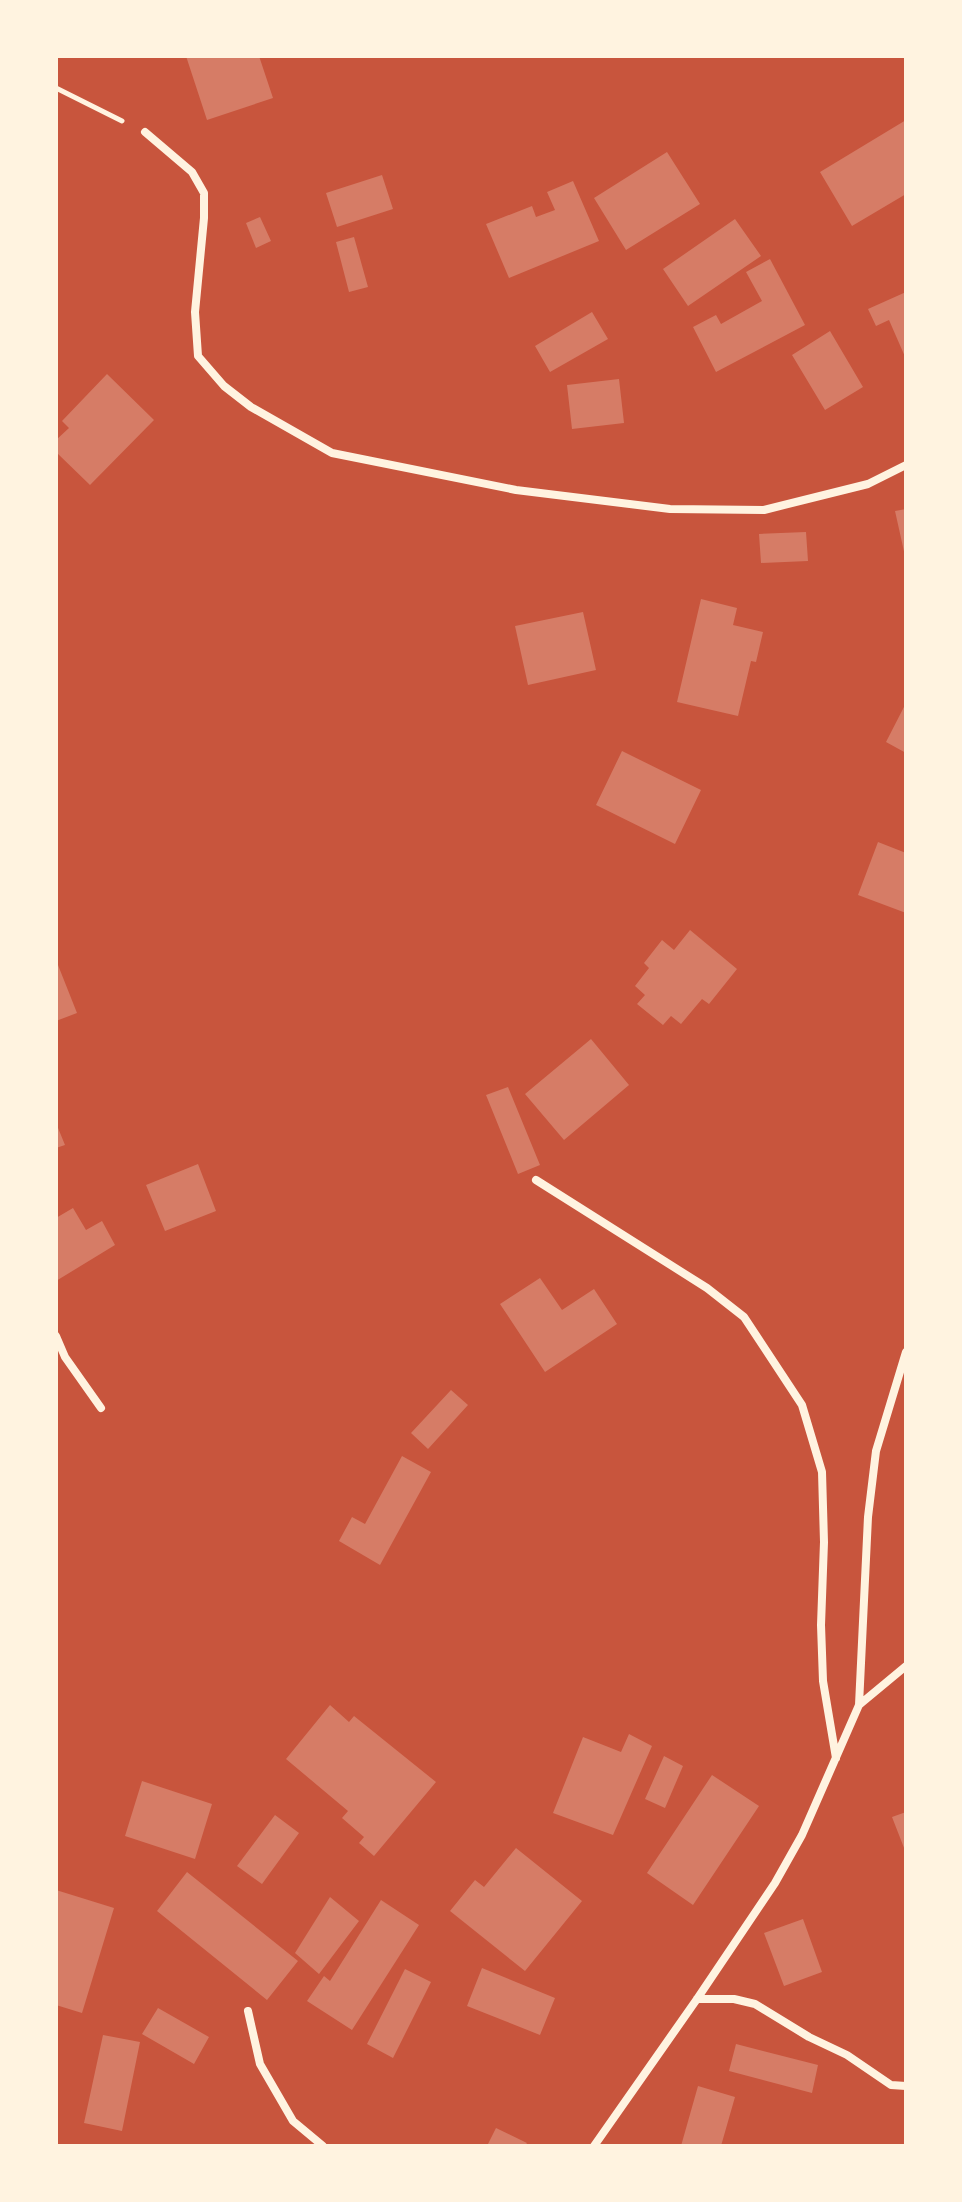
<svg xmlns="http://www.w3.org/2000/svg" width="962" height="2202" font-family="Poppins,sans-serif">
  <style>
    .building { fill: #d67c66 }
    .lines { fill: none; stroke-linecap: round; stroke-linejoin: round }
    .path { stroke: #fff3e0; stroke-width: 5 }
    .minor { stroke: #fff3e0; stroke-width: 8 }
  </style>
  <rect width="100%" height="100%" fill="#c8553d"/>
  <path class="building" d="M 186,56 L 259,56 L 273,98 L 207,120 Z
    M 906,120 L 906,194 L 852,226 L 820,172 Z
    M 667,152 L 700,204 L 626,250 L 594,198 Z
    M 382,175 L 393,209 L 337,227 L 326,193 Z
    M 573,181 L 599,241 L 509,278 L 486,224 L 532,206 L 536,217 L 555,210 L 547,192 Z
    M 260,217 L 271,241 L 256,248 L 246,223 Z
    M 735,219 L 761,256 L 688,306 L 663,269 Z
    M 354,237 L 368,287 L 349,292 L 336,242 Z
    M 770,259 L 805,325 L 716,372 L 693,327 L 716,315 L 721,324 L 762,301 L 746,272 Z
    M 906,292 L 906,359 L 889,320 L 876,326 L 868,309 Z
    M 592,312 L 608,339 L 550,372 L 535,346 Z
    M 830,331 L 863,387 L 825,410 L 792,355 Z
    M 107,374 L 154,420 L 90,485 L 56,452 L 56,440 L 69,428 L 62,421 Z
    M 619,379 L 624,423 L 572,429 L 567,385 Z
    M 906,509 L 906,556 L 905,556 L 895,511 Z
    M 806,532 L 808,561 L 761,563 L 759,534 Z
    M 701,599 L 737,608 L 733,625 L 763,632 L 756,662 L 751,661 L 738,716 L 677,702 Z
    M 583,612 L 596,670 L 528,685 L 515,626 Z
    M 906,703 L 906,753 L 886,742 Z
    M 622,751 L 701,790 L 675,844 L 596,805 Z
    M 878,842 L 906,853 L 906,913 L 858,895 Z
    M 690,930 L 737,969 L 709,1004 L 702,999 L 681,1024 L 671,1016 L 663,1025 L 637,1004 L 645,995 L 635,986 L 649,968 L 644,963 L 662,940 L 674,950 Z
    M 56,960 L 77,1013 L 56,1021 Z
    M 591,1039 L 629,1085 L 564,1140 L 525,1094 Z
    M 508,1087 L 540,1165 L 518,1174 L 486,1095 Z
    M 56,1123 L 65,1145 L 56,1148 Z
    M 198,1164 L 216,1211 L 165,1231 L 146,1185 Z
    M 73,1208 L 86,1230 L 102,1221 L 115,1245 L 56,1281 L 56,1218 Z
    M 540,1278 L 562,1310 L 594,1289 L 617,1324 L 545,1372 L 500,1304 Z
    M 451,1390 L 468,1405 L 428,1449 L 411,1433 Z
    M 402,1456 L 431,1472 L 380,1565 L 339,1541 L 352,1517 L 365,1524 Z
    M 330,1705 L 349,1722 L 354,1716 L 436,1782 L 374,1856 L 359,1843 L 364,1837 L 342,1818 L 348,1811 L 286,1759 Z
    M 629,1734 L 652,1746 L 613,1835 L 553,1813 L 583,1737 L 621,1752 Z
    M 664,1756 L 683,1766 L 665,1808 L 645,1799 Z
    M 712,1775 L 759,1806 L 693,1905 L 647,1873 Z
    M 142,1781 L 212,1804 L 195,1859 L 125,1836 Z
    M 906,1812 L 906,1853 L 892,1817 Z
    M 275,1815 L 299,1833 L 262,1884 L 237,1866 Z
    M 516,1848 L 582,1901 L 525,1971 L 450,1911 L 475,1880 L 484,1887 Z
    M 187,1872 L 298,1961 L 267,2000 L 157,1911 Z
    M 56,1890 L 114,1908 L 82,2013 L 56,2005 Z
    M 330,1897 L 359,1921 L 319,1974 L 295,1953 Z
    M 381,1900 L 419,1925 L 352,2030 L 307,2001 L 324,1976 L 330,1981 Z
    M 803,1919 L 822,1972 L 784,1986 L 764,1933 Z
    M 482,1968 L 555,1998 L 540,2035 L 467,2006 Z
    M 405,1969 L 431,1982 L 393,2058 L 367,2044 Z
    M 158,2008 L 209,2037 L 194,2064 L 142,2034 Z
    M 103,2035 L 140,2042 L 122,2131 L 84,2123 Z
    M 736,2044 L 818,2065 L 812,2093 L 729,2071 Z
    M 698,2086 L 735,2097 L 721,2146 L 681,2146 Z
    M 496,2128 L 527,2143 L 525,2146 L 487,2146 Z"/>
  <g class="lines">
    <path class="path" d="M 56,88 L 122,121"/>
    <path class="minor" d="M 145,132 L 192,172 L 204,193 L 204,218 L 195,312 L 198,356 L 224,386 L 251,407 L 332,453 L 516,490 L 670,509 L 764,510 L 868,484 L 906,465
      M 536,1180 L 707,1288 L 744,1317 L 802,1405 L 822,1472 L 824,1542 L 821,1625 L 823,1681 L 836,1758
      M 56,1336 L 65,1357 L 101,1408
      M 859,1705 L 906,1666
      M 697,1999 L 734,1999 L 755,2004 L 809,2037 L 847,2055 L 891,2085 L 906,2086
      M 248,2011 L 260,2064 L 293,2121 L 323,2146
      M 594,2146 L 697,1999 L 775,1883 L 802,1835 L 859,1705 L 868,1517 L 876,1451 L 906,1352"/>
  </g>
  <rect width="962" height="2202" fill="none" stroke="#fff3e0" stroke-width="116"/>
</svg>
